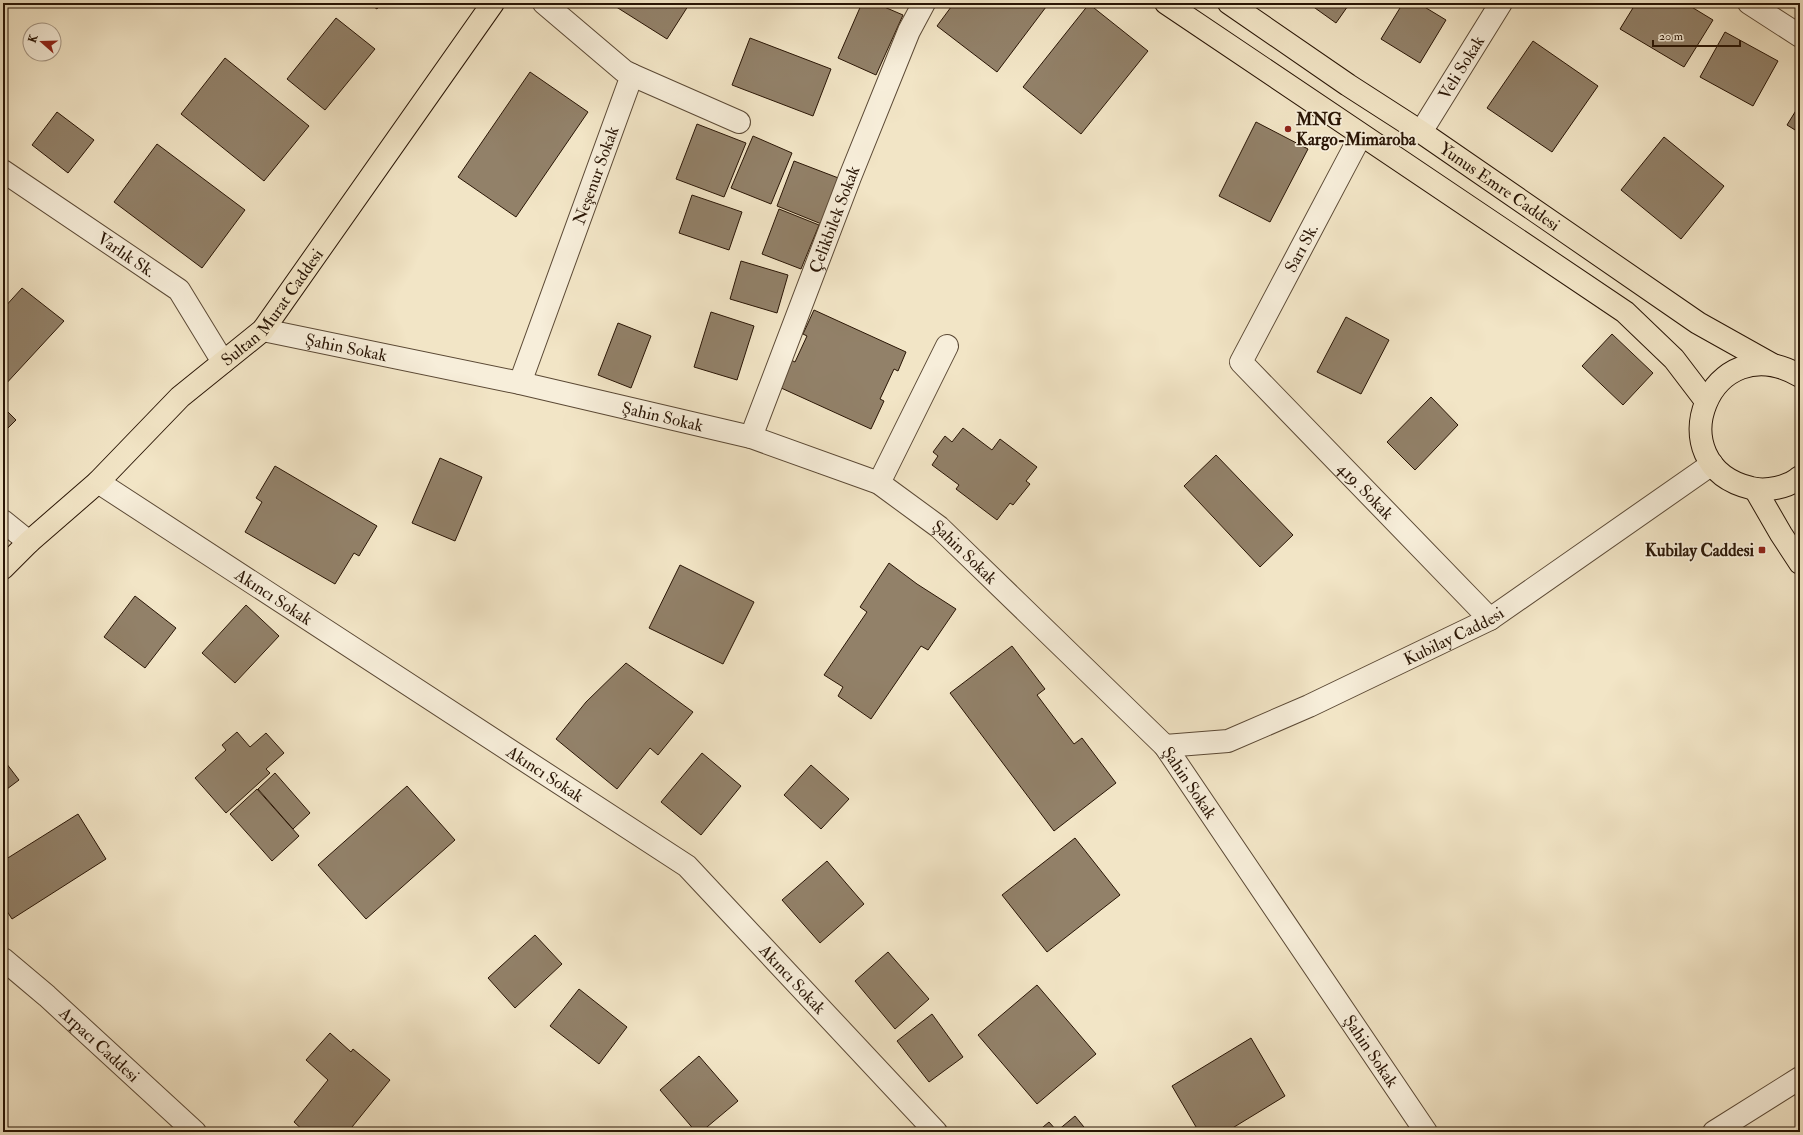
<svg xmlns="http://www.w3.org/2000/svg" width="1803" height="1135" font-family="'IM FELL Double Pica',serif">
  <style>
    .building { fill: #928169; stroke: #291505 }
    .lines { fill: none; stroke-linecap: round; stroke-linejoin: round }
    .minor-casing { stroke: #5b4935; stroke-width: 24 }
    .major-casing { stroke: #291505; stroke-width: 24 }
    .minor { stroke: #f7eeda; stroke-width: 22 }
    .major { stroke: #f2e5c6; stroke-width: 22 }
    .poi-dot { fill: #8f2418; stroke: #f7eeda; stroke-width: 1.5 }
    .labels { text-anchor: middle; stroke-width: 3.5; stroke-linejoin: round; paint-order: stroke }
    .street-label { font-size: 17px; fill: #291505; stroke: #f7eeda }
    .poi-label { font-size: 17px; font-weight: bold; fill: #291505; stroke: #f7eeda; text-anchor: start }
  </style>
  <rect width="100%" height="100%" fill="#f2e5c6"/>
  <filter id="stains"><feTurbulence type="fractalNoise" baseFrequency=".005" numOctaves="4"/><feColorMatrix values="0 0 0 0 .2 0 0 0 0 .09 0 0 0 0 .02 0 0 0 .5 -.17"/></filter>
  <radialGradient id="worn" r=".72"><stop offset=".6" stop-color="#630" stop-opacity="0"/><stop offset="1" stop-color="#630" stop-opacity=".3"/></radialGradient>
  <path class="building" d="M 368,3 L 381,3 L 377,9 Z
    M 610,3 L 690,3 L 667,39 Z
    M 862,3 L 875,3 L 903,15 L 876,75 L 838,58 Z
    M 954,3 L 1049,3 L 997,72 L 937,26 Z
    M 1308,3 L 1350,3 L 1336,23 Z
    M 1403,3 L 1418,3 L 1446,20 L 1420,63 L 1381,39 Z
    M 1636,3 L 1685,3 L 1713,20 L 1684,67 L 1620,29 Z
    M 1089,4 L 1148,51 L 1081,134 L 1023,87 Z
    M 336,18 L 375,49 L 325,110 L 287,79 Z
    M 1725,32 L 1778,61 L 1753,106 L 1700,77 Z
    M 750,38 L 831,69 L 813,116 L 732,85 Z
    M 1533,41 L 1598,86 L 1552,152 L 1487,108 Z
    M 225,58 L 309,126 L 264,181 L 181,114 Z
    M 530,72 L 588,112 L 516,217 L 458,177 Z
    M 1800,104 L 1800,133 L 1787,125 Z
    M 57,112 L 94,140 L 68,173 L 32,145 Z
    M 1256,122 L 1308,149 L 1270,222 L 1219,196 Z
    M 697,124 L 746,143 L 724,197 L 676,179 Z
    M 753,136 L 792,153 L 771,204 L 731,188 Z
    M 1664,137 L 1724,186 L 1681,239 L 1621,190 Z
    M 157,144 L 245,210 L 202,268 L 114,202 Z
    M 794,161 L 841,179 L 824,225 L 777,206 Z
    M 692,195 L 742,212 L 729,250 L 679,233 Z
    M 779,209 L 819,225 L 801,269 L 762,254 Z
    M 741,261 L 788,275 L 777,313 L 730,299 Z
    M 22,288 L 64,321 L 3,387 L 3,309 Z
    M 814,310 L 906,352 L 898,371 L 894,369 L 880,399 L 884,401 L 871,429 L 779,387 L 791,360 L 795,362 L 807,336 L 803,334 Z
    M 711,312 L 754,326 L 737,380 L 694,367 Z
    M 1346,317 L 1389,340 L 1361,394 L 1317,372 Z
    M 618,323 L 651,336 L 631,388 L 598,375 Z
    M 1612,334 L 1653,373 L 1623,405 L 1582,366 Z
    M 1431,397 L 1458,425 L 1415,470 L 1387,442 Z
    M 3,407 L 16,420 L 3,433 Z
    M 963,428 L 992,450 L 1000,439 L 1037,467 L 1026,481 L 1030,484 L 1013,505 L 1010,503 L 997,520 L 956,489 L 959,485 L 932,465 L 938,456 L 933,452 L 945,436 L 952,442 Z
    M 1216,455 L 1293,535 L 1260,567 L 1184,486 Z
    M 440,458 L 482,477 L 455,541 L 412,523 Z
    M 275,466 L 377,526 L 359,556 L 354,553 L 335,584 L 245,532 L 262,502 L 256,498 Z
    M 889,563 L 917,584 L 956,609 L 928,650 L 921,646 L 871,719 L 838,696 L 843,687 L 824,675 L 867,612 L 860,607 Z
    M 680,565 L 754,602 L 723,664 L 649,628 Z
    M 135,596 L 176,628 L 145,668 L 104,637 Z
    M 246,605 L 279,636 L 235,683 L 202,653 Z
    M 1012,646 L 1045,689 L 1037,695 L 1074,744 L 1082,738 L 1116,783 L 1054,831 L 950,693 Z
    M 626,663 L 693,712 L 658,755 L 650,748 L 617,789 L 556,739 L 586,702 Z
    M 237,732 L 250,747 L 266,733 L 284,753 L 266,769 L 270,773 L 226,813 L 195,778 L 226,750 L 222,745 Z
    M 702,753 L 741,786 L 701,835 L 661,802 Z
    M 3,759 L 19,780 L 3,792 Z
    M 811,765 L 849,799 L 821,829 L 784,795 Z
    M 275,773 L 310,813 L 293,829 L 258,789 Z
    M 407,786 L 455,840 L 366,919 L 318,865 Z
    M 257,789 L 299,836 L 272,861 L 230,814 Z
    M 78,814 L 106,859 L 12,919 L 3,905 L 3,861 Z
    M 1075,838 L 1120,895 L 1047,952 L 1002,895 Z
    M 827,861 L 864,904 L 820,943 L 782,900 Z
    M 535,935 L 562,964 L 515,1008 L 488,978 Z
    M 888,952 L 929,999 L 895,1029 L 855,981 Z
    M 1037,985 L 1096,1054 L 1037,1104 L 978,1035 Z
    M 579,989 L 627,1027 L 599,1064 L 550,1026 Z
    M 932,1014 L 963,1057 L 929,1082 L 897,1041 Z
    M 330,1033 L 351,1052 L 353,1049 L 390,1080 L 348,1132 L 305,1132 L 294,1122 L 328,1080 L 306,1060 Z
    M 1251,1038 L 1285,1096 L 1226,1132 L 1199,1132 L 1172,1086 Z
    M 699,1056 L 738,1101 L 701,1132 L 696,1132 L 660,1090 Z
    M 1075,1116 L 1088,1132 L 1037,1132 L 1049,1122 L 1057,1131 Z"/>
  <g class="lines">
    <defs>
      <g id="minor">
        <path d="M 1749,3 L 1800,36"/>
        <path d="M 632,75 L 739,122"/>
        <path id="s1" d="M 1421,132 L 1501,3"/>
        <path id="s2" d="M 1361,135 L 1241,362 L 1490,619"/>
        <path id="s3" d="M 3,171 L 179,290 L 223,362"/>
        <path id="s4" d="M 263,330 L 520,383 L 751,437 L 879,483 L 939,527 L 1165,746 L 1426,1132"/>
        <path id="s5" d="M 520,383 L 632,75 L 624,71 L 544,3"/>
        <path id="s6" d="M 751,437 L 850,177 L 909,31 L 924,3"/>
        <path id="s7" d="M 98,482 L 687,866 L 936,1132"/>
        <path d="M 879,483 L 947,346"/>
        <path d="M 3,521 L 29,542"/>
        <path id="s8" d="M 1165,746 L 1228,741 L 1309,706 L 1490,619 L 1712,464"/>
        <path id="s9" d="M 3,959 L 47,996 L 195,1132"/>
        <path d="M 1714,1132 L 1800,1078"/>
      </g>
      <g id="major">
        <path d="M 1166,3 L 1625,312 L 1674,359 L 1706,401"/>
        <path id="s10" d="M 1229,3 L 1348,85 L 1421,132 L 1698,323 L 1773,365"/>
        <path d="M 1800,376 C 1710,323 1655,465 1751,488 C 1766,492 1789,487 1800,477"/>
        <path d="M 1755,489 L 1781,534 L 1800,563"/>
        <path id="s11" d="M 3,568 L 29,542 L 98,482 L 180,397 L 263,330 L 493,3"/>
      </g>
    </defs>
    <use href="#minor" class="minor-casing"/>
    <use href="#major" class="major-casing"/>
    <use href="#minor" class="minor"/>
    <use href="#major" class="major"/>
  </g>
  <g class="poi-dot">
    <circle cx="1288" cy="129" r="4"/>
    <rect x="1758" y="546" width="8" height="8" rx="2"/>
  </g>
  <g class="labels">
    <g class="street-label">
      <text dy="6" stroke="none"><textPath href="#s1" startOffset="76">Veli Sokak</textPath></text>
      <text dy="6" stroke="none"><textPath href="#s5" startOffset="221">Neşenur Sokak</textPath></text>
      <text dy="6" stroke="none"><textPath href="#s10" startOffset="327">Yunus Emre Caddesi</textPath></text>
      <text dy="6" stroke="none"><textPath href="#s6" startOffset="233">Çelikbilek Sokak</textPath></text>
      <text transform="translate(1301 248) rotate(-62)" y="6">Sarı Sk.</text>
      <text dy="6" stroke="none"><textPath href="#s3" startOffset="149">Varlık Sk.</textPath></text>
      <text dy="6" stroke="none"><textPath href="#s11" startOffset="376">Sultan Murat Caddesi</textPath></text>
      <text dy="6" stroke="none"><textPath href="#s4" startOffset="85">Şahin Sokak</textPath></text>
      <text dy="6" stroke="none"><textPath href="#s4" startOffset="409">Şahin Sokak</textPath></text>
      <text dy="6" stroke="none"><textPath href="#s2" startOffset="436">419. Sokak</textPath></text>
      <text dy="6" stroke="none"><textPath href="#s4" startOffset="746">Şahin Sokak</textPath></text>
      <text dy="6" stroke="none"><textPath href="#s7" startOffset="210">Akıncı Sokak</textPath></text>
      <text dy="6" stroke="none"><textPath href="#s8" startOffset="312">Kubilay Caddesi</textPath></text>
      <text dy="6" stroke="none"><textPath href="#s7" startOffset="534">Akıncı Sokak</textPath></text>
      <text dy="6" stroke="none"><textPath href="#s4" startOffset="1069">Şahin Sokak</textPath></text>
      <text dy="6" stroke="none"><textPath href="#s7" startOffset="858">Akıncı Sokak</textPath></text>
      <text dy="6" stroke="none"><textPath href="#s9" startOffset="129">Arpacı Caddesi</textPath></text>
      <text dy="6" stroke="none"><textPath href="#s4" startOffset="1393">Şahin Sokak</textPath></text>
    </g>
    <g class="poi-label">
      <text x="1296" y="125">MNG<tspan x="1296" dy="20">Kargo-Mimaroba</tspan></text>
      <text x="1754" y="556" text-anchor="end">Kubilay Caddesi</text>
    </g>
  </g>
  <rect width="1803" height="1135" fill="none" stroke="#f2e5c6" stroke-width="16"/>
  <rect x="4" y="4" width="1795" height="1127" fill="none" stroke="#291505" stroke-width="2"/>
  <rect x="8" y="8" width="1787" height="1119" fill="none" stroke="#291505"/>
  <g transform="translate(42 42) rotate(290)"><circle r="19" fill="#f7eeda" stroke="#a59785"/>
  <path d="M0-3L7 15L0 10L-7 15Z" fill="#8f2418"/>
  <text y="-6" font-size="11" font-weight="bold" text-anchor="middle" fill="#291505">K</text>
  </g>
  <path d="M1653 40v6h87v-6" fill="none" stroke="#291505" stroke-width="2"/>
  <text x="1659" y="40" font-size="12" fill="#291505" stroke="#f7eeda" stroke-width="3" paint-order="stroke">20 m</text>
  <rect width="100%" height="100%" filter="url(#stains)"/>
  <rect width="100%" height="100%" fill="url(#worn)"/>
</svg>
